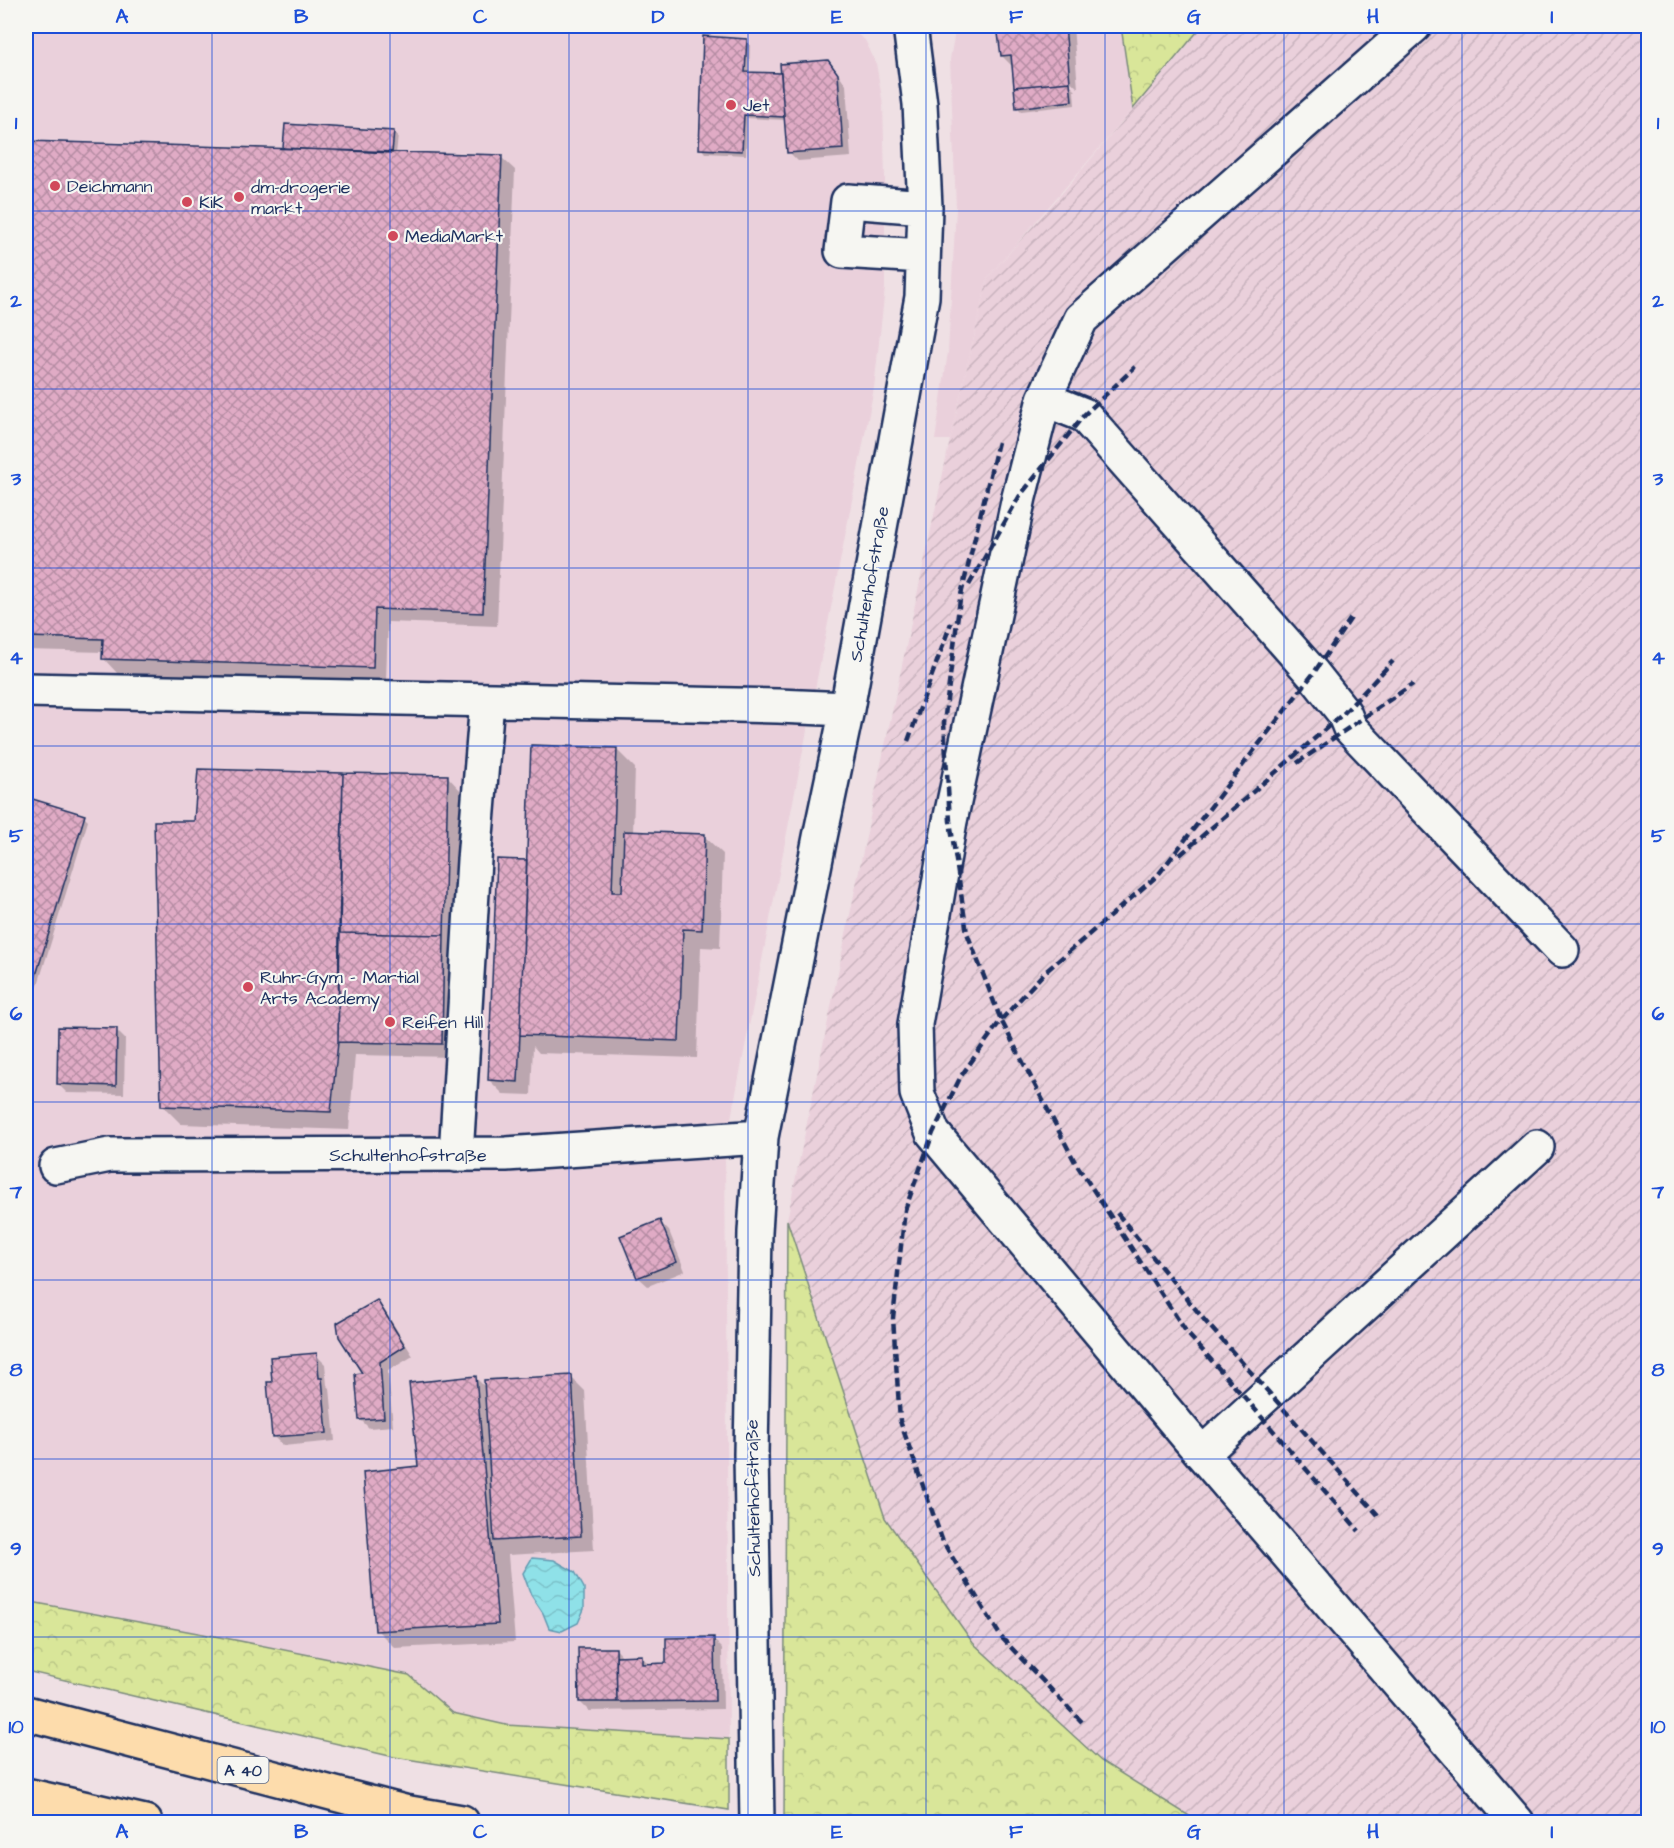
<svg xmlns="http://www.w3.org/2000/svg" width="1674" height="1848" font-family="'Architects Daughter',sans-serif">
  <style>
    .built { fill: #ead0db }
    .industrial { fill: url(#industrial-furrows) }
    .forest { fill: url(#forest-crowns); stroke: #7a8a7c; stroke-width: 1.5 }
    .water { fill: url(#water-waves); stroke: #619ab1; stroke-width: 1.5 }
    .shadow { fill: #0003 }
    .building { fill: url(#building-cross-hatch); stroke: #1b2f5e; stroke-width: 1.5 }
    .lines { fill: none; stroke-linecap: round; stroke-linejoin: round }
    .minor-casing { stroke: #1b2f5e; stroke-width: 38 }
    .highway-casing { stroke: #1b2f5e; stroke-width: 38 }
    .minor { stroke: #f6f6f2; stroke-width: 33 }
    .highway { stroke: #fddcac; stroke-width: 33 }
    .rail { stroke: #1b2f5e; stroke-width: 4.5; stroke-dasharray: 9 4.5; stroke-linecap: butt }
    .grid { fill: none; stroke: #1d4ed8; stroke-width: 1.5; stroke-opacity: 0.55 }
    .poi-dot { fill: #d1495b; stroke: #f6f6f2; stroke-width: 2 }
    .labels { text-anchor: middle; stroke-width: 4.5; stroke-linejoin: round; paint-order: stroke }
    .shield { fill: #f6f6f2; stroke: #5d6b8a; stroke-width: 1.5 }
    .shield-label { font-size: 16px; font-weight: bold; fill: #1b2f5e }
    .poi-label { font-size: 18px; fill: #1b2f5e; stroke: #f6f6f2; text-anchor: start }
    .street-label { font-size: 18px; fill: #1b2f5e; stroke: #f6f6f2 }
    .neatline { fill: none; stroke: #1d4ed8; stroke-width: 2 }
    .grid-label { font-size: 20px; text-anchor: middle; font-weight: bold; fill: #1d4ed8 }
  </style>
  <defs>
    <pattern id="industrial-furrows" width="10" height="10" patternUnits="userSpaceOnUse" patternTransform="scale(1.5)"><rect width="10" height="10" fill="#ead0db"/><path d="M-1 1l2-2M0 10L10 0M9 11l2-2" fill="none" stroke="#c8b3be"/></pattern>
    <pattern id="forest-crowns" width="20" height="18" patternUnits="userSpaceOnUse" patternTransform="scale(1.5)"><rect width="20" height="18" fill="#d9e699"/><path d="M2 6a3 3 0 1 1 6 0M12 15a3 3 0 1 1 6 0" fill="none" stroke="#bac686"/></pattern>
    <pattern id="water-waves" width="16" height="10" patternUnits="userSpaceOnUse" patternTransform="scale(1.5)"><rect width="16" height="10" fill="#8fe1e8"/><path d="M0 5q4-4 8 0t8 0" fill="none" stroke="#7bc1c9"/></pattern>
    <pattern id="building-cross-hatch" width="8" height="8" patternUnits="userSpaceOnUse" patternTransform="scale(1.5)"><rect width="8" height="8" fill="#e0abc5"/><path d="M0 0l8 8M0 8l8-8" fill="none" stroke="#b58ca3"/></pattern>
  </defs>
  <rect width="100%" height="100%" fill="#efe0e4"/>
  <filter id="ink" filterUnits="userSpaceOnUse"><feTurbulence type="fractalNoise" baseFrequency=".0167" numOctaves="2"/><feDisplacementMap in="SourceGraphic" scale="12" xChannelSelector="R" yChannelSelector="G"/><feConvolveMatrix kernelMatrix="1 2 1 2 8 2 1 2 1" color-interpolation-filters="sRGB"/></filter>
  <g filter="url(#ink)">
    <path class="built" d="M 26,26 L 846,26 L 865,40 L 876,63 L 883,104 L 885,178 L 885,288 L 874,388 L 725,1149 L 729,1739 L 506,1725 L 453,1713 L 409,1675 L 230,1639 L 26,1601 Z
      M 956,26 L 1121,26 L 1133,109 L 988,277 L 950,440 L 935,440 L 948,352 L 956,208 L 950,59 Z"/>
    <path class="industrial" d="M 1203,26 L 1648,26 L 1648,1822 L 1199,1822 L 1101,1761 L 973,1643 L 885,1518 L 787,1220 L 881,764 L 950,440 L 988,277 L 1063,192 Z"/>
    <path class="forest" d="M 1121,26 L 1202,26 L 1133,109 Z
      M 787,1220 L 885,1518 L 973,1643 L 1101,1761 L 1199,1822 L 784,1822 Z
      M 26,1601 L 230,1639 L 409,1675 L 453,1713 L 506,1725 L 729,1739 L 729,1810 L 394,1757 L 26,1671 Z"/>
    <path class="water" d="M 532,1558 L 554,1560 L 575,1572 L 584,1588 L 584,1609 L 578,1623 L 562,1631 L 549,1628 L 543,1613 L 531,1595 L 523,1573 Z"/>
    <path class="shadow" d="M 999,26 L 1073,26 L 1078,88 L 1068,79 L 1068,83 L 1076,91 L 1074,91 L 1075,105 L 1021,111 L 1017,107 L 1013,65 L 1011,65 L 1002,56 Z
      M 746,40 L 750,45 L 749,74 L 783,75 L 827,62 L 837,71 L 846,85 L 851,157 L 798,161 L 789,152 L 786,120 L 747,118 L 746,155 L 705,153 L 701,148 Z
      M 393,132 L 398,136 L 396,154 L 501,157 L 515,170 L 497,626 L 388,622 L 386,681 L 117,673 L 104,659 L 104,652 L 26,650 L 26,143 L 288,150 L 285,147 Z
      M 616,749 L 635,768 L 633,833 L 704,836 L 723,854 L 720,948 L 701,947 L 697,1058 L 539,1053 L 533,1046 L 531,1095 L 503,1094 L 489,1080 L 528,862 Z
      M 448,777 L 461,791 L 455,1057 L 355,1055 L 349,1130 L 181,1124 L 163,1106 L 195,822 Z
      M 26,798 L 84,817 L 88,821 L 26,1024 Z
      M 116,1030 L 125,1039 L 124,1094 L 67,1093 L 58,1084 Z
      M 660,1222 L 669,1231 L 685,1271 L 648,1286 L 638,1277 Z
      M 376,1302 L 385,1311 L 413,1356 L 388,1371 L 393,1426 L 369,1428 L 360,1419 L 364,1374 Z
      M 316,1355 L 325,1364 L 327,1385 L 330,1388 L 335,1441 L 283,1446 L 274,1437 L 273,1383 Z
      M 571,1377 L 585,1391 L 594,1550 L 508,1555 L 515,1642 L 395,1648 L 377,1630 L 420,1467 L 476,1378 L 486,1388 Z
      M 713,1639 L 722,1648 L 723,1709 L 589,1711 L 580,1702 L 616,1649 L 623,1657 L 642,1657 L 650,1665 L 668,1665 Z"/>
    <path class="building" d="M 997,26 L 1065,26 L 1070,82 L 1014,87 L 1011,55 L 1001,56 Z
      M 703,36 L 747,39 L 745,72 L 781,73 L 784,117 L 744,115 L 742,151 L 699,149 Z
      M 828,60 L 838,74 L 843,149 L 787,153 L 780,64 Z
      M 1070,82 L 1072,101 L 1016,108 L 1014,87 Z
      M 285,124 L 394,131 L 392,153 L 283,148 Z
      M 26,141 L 502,155 L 483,613 L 375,609 L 373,668 L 102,659 L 103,639 L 26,637 Z
      M 531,745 L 617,748 L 612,892 L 622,892 L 624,831 L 705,834 L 702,930 L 683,929 L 679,1041 L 520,1035 Z
      M 198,769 L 343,773 L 338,1042 L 331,1112 L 161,1106 L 154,821 L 194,821 Z
      M 343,773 L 448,775 L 444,935 L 339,933 Z
      M 26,797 L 85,815 L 26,1008 Z
      M 497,859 L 527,860 L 518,1082 L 488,1080 Z
      M 339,933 L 444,935 L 442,1044 L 338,1042 Z
      M 58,1027 L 117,1028 L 116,1086 L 57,1084 Z
      M 660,1220 L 677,1262 L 637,1278 L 620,1236 Z
      M 377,1300 L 405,1346 L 380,1362 L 384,1418 L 359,1420 L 355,1374 L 362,1373 L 339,1337 L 337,1323 Z
      M 317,1353 L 319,1378 L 322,1378 L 327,1433 L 272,1437 L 267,1382 L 272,1382 L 270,1357 Z
      M 572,1375 L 581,1536 L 494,1541 L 484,1380 Z
      M 476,1376 L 498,1624 L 375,1631 L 363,1472 L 418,1466 L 409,1383 Z
      M 714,1637 L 715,1701 L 617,1702 L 616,1656 L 642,1655 L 642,1664 L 666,1663 L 666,1638 Z
      M 578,1648 L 616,1648 L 617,1702 L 579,1702 Z"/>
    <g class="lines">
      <defs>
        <path id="minor" d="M 1414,26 L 1081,319 L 1044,399 L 1019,497 L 950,821 L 915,1024 L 917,1093 L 933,1133 L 1202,1454 L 1517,1822
          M 923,256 L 842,251 L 848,201 L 925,207
          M 1044,399 L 1084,415 L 1313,674 L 1344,713 L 1350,728 L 1562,950
          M 26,690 L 778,706 L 847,709
          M 456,1155 L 474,860 L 487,701
          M 56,1166 L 110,1155 L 506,1154 L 761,1137
          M 1202,1454 L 1537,1147
          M 757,1822 L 751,1454 L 755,1232 L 761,1137 L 820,837 L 847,709 L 922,297 L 925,207 L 920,104 L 910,26"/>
        <path id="highway" d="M 26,1713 L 404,1812 L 462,1822
          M 26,1795 L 145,1822"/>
      </defs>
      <use href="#minor" class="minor-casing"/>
      <use href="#highway" class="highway-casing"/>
      <use href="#minor" class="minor"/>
      <use href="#highway" class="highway"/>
      <path class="rail" d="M 998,442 L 960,599 L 944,723 L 950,821 L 967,933 L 1001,1020 L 1075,1162 L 1187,1333 L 1253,1407 L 1359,1531
        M 969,585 L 1019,497 L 1084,415 L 1135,367
        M 908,741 L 951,623
        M 1297,763 L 1413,684
        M 1180,855 L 1344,713 L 1393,661
        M 1117,1213 L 1206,1322 L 1378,1515
        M 1082,1722 L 1001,1637 L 943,1542 L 900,1421 L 893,1318 L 905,1210 L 933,1133 L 961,1076 L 1001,1020 L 1044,973 L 1158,875 L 1313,674 L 1353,615"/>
    </g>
  </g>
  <path class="grid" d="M 212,26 L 212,1822M 390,26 L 390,1822M 569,26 L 569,1822M 748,26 L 748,1822M 926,26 L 926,1822M 1105,26 L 1105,1822M 1284,26 L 1284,1822M 1462,26 L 1462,1822M 26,211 L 1648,211M 26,389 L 1648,389M 26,568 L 1648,568M 26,746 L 1648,746M 26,924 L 1648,924M 26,1102 L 1648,1102M 26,1280 L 1648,1280M 26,1459 L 1648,1459M 26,1637 L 1648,1637"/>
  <g class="poi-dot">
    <circle cx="731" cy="105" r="6"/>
    <circle cx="55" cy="186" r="6"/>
    <circle cx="239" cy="197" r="6"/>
    <circle cx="187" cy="202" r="6"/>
    <circle cx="393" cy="236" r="6"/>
    <circle cx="248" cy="987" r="6"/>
    <circle cx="390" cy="1022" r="6"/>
  </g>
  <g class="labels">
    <rect class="shield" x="217.5" y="1757" width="51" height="26" rx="4.5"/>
    <g class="shield-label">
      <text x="243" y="1776">A 40</text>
    </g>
    <g class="poi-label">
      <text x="743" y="111">Jet</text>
      <text x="67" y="192">Deichmann</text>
      <text x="251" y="193">dm-drogerie<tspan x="251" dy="21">markt</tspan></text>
      <text x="199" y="208">KiK</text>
      <text x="405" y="242">MediaMarkt</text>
      <text x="260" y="983">Ruhr-Gym – Martial<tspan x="260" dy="21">Arts Academy</tspan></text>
      <text x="402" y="1028">Reifen Hill</text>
    </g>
    <g class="street-label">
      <text transform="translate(869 584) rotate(-80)" y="6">Schultenhofstraße</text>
      <text x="408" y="1161">Schultenhofstraße</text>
      <text transform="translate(753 1498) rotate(-91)" y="6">Schultenhofstraße</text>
    </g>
  </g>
  <rect width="1674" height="1848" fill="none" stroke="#f6f6f2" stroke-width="66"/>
  <rect x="33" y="33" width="1608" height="1782" class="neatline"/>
  <g class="grid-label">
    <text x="122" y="23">A</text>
    <text x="301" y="23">B</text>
    <text x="480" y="23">C</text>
    <text x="658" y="23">D</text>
    <text x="837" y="23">E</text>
    <text x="1016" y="23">F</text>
    <text x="1194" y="23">G</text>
    <text x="1373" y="23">H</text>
    <text x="1552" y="23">I</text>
    <text x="16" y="129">1</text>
    <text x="1658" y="129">1</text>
    <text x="16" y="307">2</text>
    <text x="1658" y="307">2</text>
    <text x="16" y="485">3</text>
    <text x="1658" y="485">3</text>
    <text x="16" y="664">4</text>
    <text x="1658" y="664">4</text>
    <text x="16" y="842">5</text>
    <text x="1658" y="842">5</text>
    <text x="16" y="1020">6</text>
    <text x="1658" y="1020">6</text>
    <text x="16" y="1198">7</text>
    <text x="1658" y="1198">7</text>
    <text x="16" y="1376">8</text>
    <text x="1658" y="1376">8</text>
    <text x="16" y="1555">9</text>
    <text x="1658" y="1555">9</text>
    <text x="16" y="1733">10</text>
    <text x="1658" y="1733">10</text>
    <text x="122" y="1838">A</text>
    <text x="301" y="1838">B</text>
    <text x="480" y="1838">C</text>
    <text x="658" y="1838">D</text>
    <text x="837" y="1838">E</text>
    <text x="1016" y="1838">F</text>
    <text x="1194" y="1838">G</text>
    <text x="1373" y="1838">H</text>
    <text x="1552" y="1838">I</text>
  </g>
</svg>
